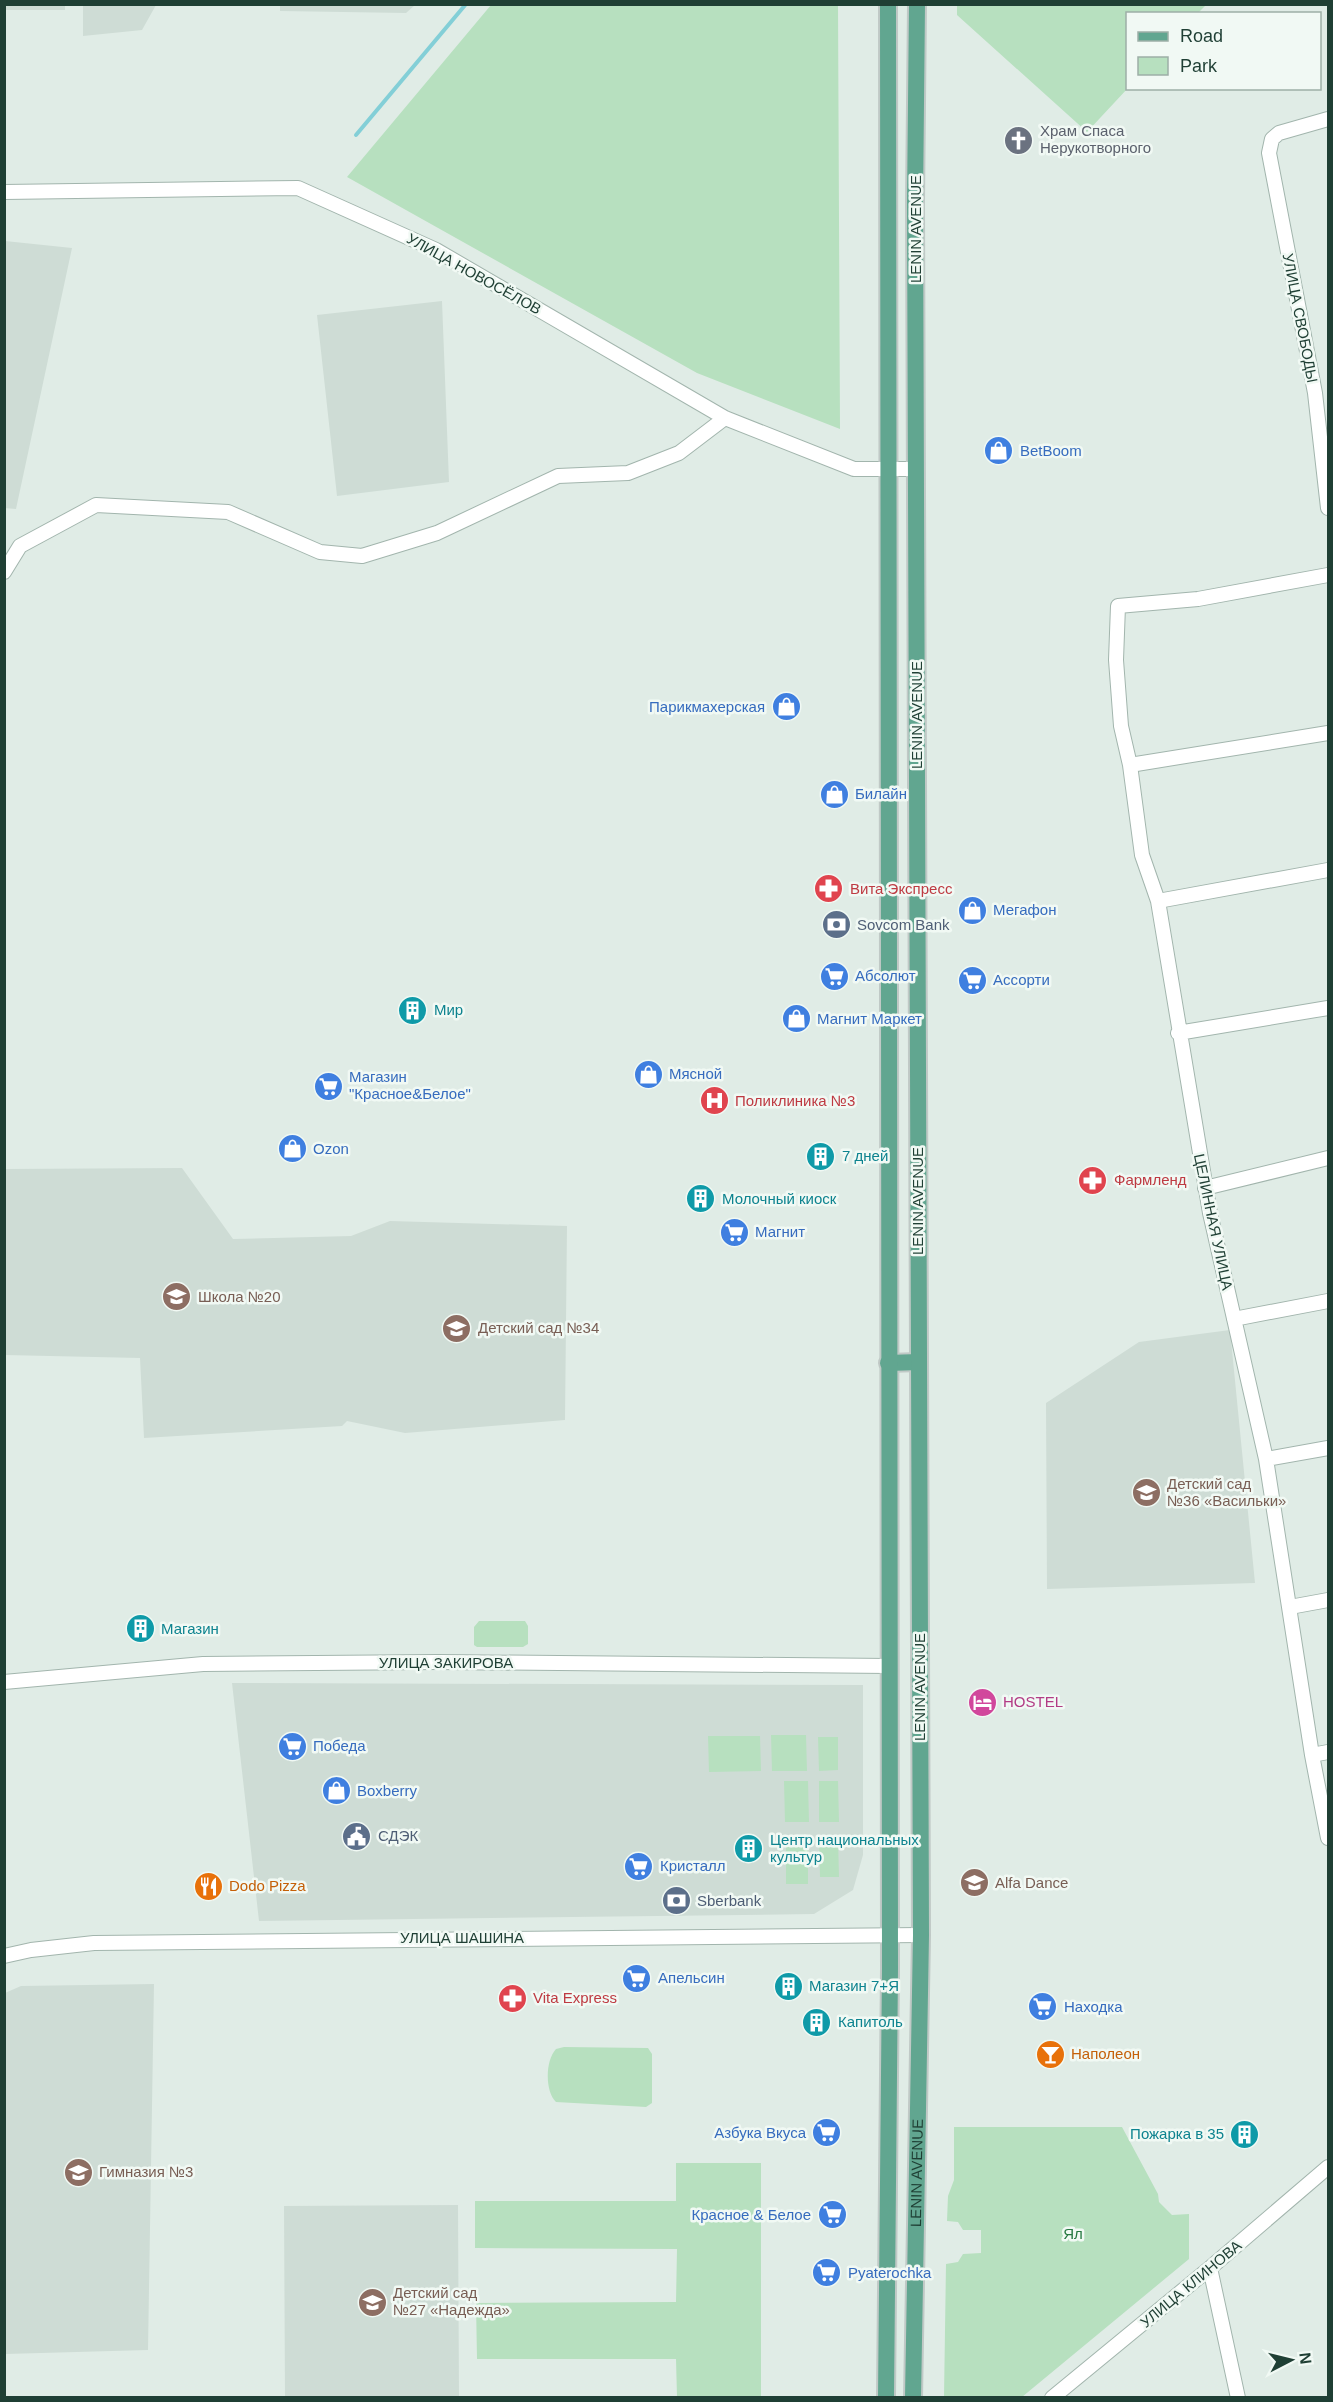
<svg xmlns="http://www.w3.org/2000/svg" width="1333" height="2402" font-family="Arial,sans-serif">
  <style>
    .built { fill: #cedcd5 }
    .green { fill: #b7e0bf }
    .lines { fill: none; stroke-linecap: round; stroke-linejoin: round }
    .stream { stroke: #83cfd7; stroke-width: 4 }
    .minor-casing { stroke: #a2b5ad; stroke-width: 16 }
    .major-casing { stroke: #c0c9c6; stroke-width: 20 }
    .minor { stroke: #fff; stroke-width: 14 }
    .major { stroke: #61a690; stroke-width: 16 }
    .labels { text-anchor: middle; stroke-width: 5; stroke-linejoin: round; paint-order: stroke }
    .worship-label { font-size: 15px; fill: #5b616d; stroke: #f1f9f4; text-anchor: start }
    .street-label { font-size: 15px; fill: #1f3f34; stroke: #f1f9f4 }
    .shop-label { font-size: 15px; fill: #366cbe; stroke: #f1f9f4; text-anchor: start }
    .health-label { font-size: 15px; fill: #be3a42; stroke: #f1f9f4; text-anchor: start }
    .service-label { font-size: 15px; fill: #4e5e75; stroke: #f1f9f4; text-anchor: start }
    .culture-label { font-size: 15px; fill: #0d838f; stroke: #f1f9f4; text-anchor: start }
    .education-label { font-size: 15px; fill: #785e54; stroke: #f1f9f4; text-anchor: start }
    .hotel-label { font-size: 15px; fill: #b23c85; stroke: #f1f9f4; text-anchor: start }
    .food-label { font-size: 15px; fill: #c56008; stroke: #f1f9f4; text-anchor: start }
    .park-label { font-size: 15px; fill: #267941; stroke: #f1f9f4 }
  </style>
  <rect width="100%" height="100%" fill="#e0ece6"/>
  <path class="built" d="M 5,4 L 65,5 L 65,10 L 5,10 Z
    M 83,5 L 83,4 L 156,5 L 142,30 L 83,36 Z
    M 280,5 L 280,4 L 415,5 L 406,13 L 280,11 Z
    M 5,241 L 72,248 L 16,509 L 4,508 Z
    M 442,301 L 449,482 L 337,496 L 317,315 Z
    M 182,1168 L 233,1239 L 351,1236 L 390,1221 L 567,1226 L 565,1420 L 405,1433 L 347,1421 L 342,1426 L 144,1438 L 140,1358 L 5,1355 L 5,1169 Z
    M 1230,1330 L 1255,1583 L 1047,1589 L 1046,1403 L 1139,1342 Z
    M 232,1683 L 863,1685 L 863,1855 L 853,1890 L 814,1914 L 259,1921 Z
    M 154,1984 L 148,2350 L 5,2354 L 5,1993 L 21,1986 Z
    M 458,2205 L 459,2397 L 285,2397 L 284,2206 Z"/>
  <path class="green" d="M 491,5 L 838,5 L 840,429 L 697,373 L 347,177 Z
    M 957,5 L 957,4 L 1206,5 L 1198,13 L 1128,14 L 1128,88 L 1087,132 L 957,15 Z
    M 479,1621 L 525,1621 L 528,1626 L 528,1644 L 523,1647 L 477,1647 L 474,1645 L 474,1627 Z
    M 771,1735 L 806,1735 L 807,1771 L 772,1771 Z
    M 708,1736 L 760,1736 L 761,1771 L 709,1772 Z
    M 818,1737 L 838,1737 L 838,1770 L 819,1771 Z
    M 784,1781 L 808,1781 L 809,1822 L 785,1822 Z
    M 819,1781 L 838,1781 L 839,1822 L 819,1822 Z
    M 786,1838 L 808,1838 L 808,1884 L 786,1884 Z
    M 819,1838 L 838,1838 L 839,1877 L 820,1877 Z
    M 564,2047 L 648,2048 L 652,2054 L 652,2103 L 646,2107 L 556,2102 C 545,2091 545,2061 556,2049 Z
    M 954,2127 L 1122,2127 L 1158,2194 L 1159,2202 L 1172,2215 L 1189,2214 L 1189,2259 L 1022,2397 L 944,2397 L 946,2264 L 958,2262 L 963,2254 L 981,2253 L 981,2230 L 963,2230 L 958,2222 L 947,2221 L 948,2196 L 954,2180 Z
    M 676,2163 L 761,2163 L 761,2397 L 677,2397 L 676,2359 L 477,2359 L 476,2303 L 676,2302 L 677,2249 L 475,2248 L 475,2201 L 676,2201 Z"/>
  <g class="lines">
    <path class="stream" d="M 356,135 L 466,4"/>
    <defs>
      <path id="minor" d="M 1328,119 L 1279,133 L 1272,139 L 1269,153 L 1315,393 L 1328,508
        M 4,192 L 298,188 L 436,250 L 725,418 L 854,469 L 916,469
        M 4,572 L 20,546 L 96,505 L 228,512 L 320,552 L 362,556 L 437,533 L 558,476 L 628,473 L 679,453 L 725,418
        M 1328,575 L 1198,599 L 1118,606 L 1116,660 L 1121,726 L 1130,765 L 1142,855 L 1158,901 L 1210,1213 L 1266,1459 L 1312,1755 L 1328,1838
        M 1130,765 L 1328,733
        M 1158,901 L 1328,870
        M 1178,1033 L 1328,1008
        M 1205,1188 L 1328,1158
        M 1234,1319 L 1328,1301
        M 1266,1459 L 1328,1448
        M 1290,1607 L 1328,1600
        M 4,1682 L 203,1664 L 438,1662 L 889,1666
        M 1312,1755 L 1328,1752
        M 4,1956 L 31,1950 L 94,1943 L 921,1935
        M 1210,2268 L 1238,2398
        M 1052,2398 L 1210,2268 L 1328,2167"/>
      <g id="major">
        <path d="M 888,1363 L 919,1362"/>
        <path d="M 886,2398 L 890,1968 L 888,4"/>
        <path id="s1" d="M 913,2398 L 921,1935 L 915,202 L 917,4"/>
      </g>
    </defs>
    <use href="#minor" class="minor-casing"/>
    <use href="#major" class="major-casing"/>
    <use href="#minor" class="minor"/>
    <use href="#major" class="major"/>
  </g>
  <defs>
    <symbol id="church-disc" viewBox="-11 -11 22 22"><circle r="9.5" fill="#6b7280" stroke="#f1f9f4"/><path d="M-1.2-6h2.4v3.5h3.3v2.4h-3.3V6h-2.4V-.1h-3.3v-2.4h3.3Z" fill="#fff"/></symbol>
    <symbol id="shop-disc" viewBox="-11 -11 22 22"><circle r="9.5" fill="#3f7fe0" stroke="#f1f9f4"/><path d="M-5-2.5h2.3a2.7 3.5 0 0 1 5.4 0H5L5.5 6h-11ZM-1.5-2.5h3a1.5 2.3 0 0 0-3 0Z" fill="#fff"/></symbol>
    <symbol id="pharmacy-disc" viewBox="-11 -11 22 22"><circle r="9.5" fill="#e0444e" stroke="#f1f9f4"/><path d="M-2-6h4v4h4v4h-4v4h-4v-4h-4v-4h4Z" fill="#fff"/></symbol>
    <symbol id="bank-disc" viewBox="-11 -11 22 22"><circle r="9.5" fill="#5c6f8a" stroke="#f1f9f4"/><path d="M-6-4H6V4H-6ZM0-2.3a2.3 2.3 0 1 0 0 4.6a2.3 2.3 0 1 0 0-4.6Z" fill="#fff"/></symbol>
    <symbol id="supermarket-disc" viewBox="-11 -11 22 22"><circle r="9.5" fill="#3f7fe0" stroke="#f1f9f4"/><path d="M-6-5.5h2.5l.6 2H6L4.5 2H-2.5L-4.4-4H-6ZM-1.5 3.2a1.3 1.3 0 1 0 .1 0ZM3 3.2a1.3 1.3 0 1 0 .1 0Z" fill="#fff"/></symbol>
    <symbol id="building-disc" viewBox="-11 -11 22 22"><circle r="9.5" fill="#0f9aa8" stroke="#f1f9f4"/><path d="M-4-6H4V6H1V3H-1V6H-4ZM-2.5-4.3h1.7v1.8h-1.7ZM.8-4.3h1.7v1.8H.8ZM-2.5-1h1.7V.8h-1.7ZM.8-1h1.7V.8H.8Z" fill="#fff"/></symbol>
    <symbol id="hospital-disc" viewBox="-11 -11 22 22"><circle r="9.5" fill="#e0444e" stroke="#f1f9f4"/><path d="M-5-5h3v3.5h4V-5h3V5h-3V1.5h-4V5h-3Z" fill="#fff"/></symbol>
    <symbol id="school-disc" viewBox="-11 -11 22 22"><circle r="9.5" fill="#8d6e63" stroke="#f1f9f4"/><path d="M0-5L7-2L0 1L-7-2ZM-4 1L0 2.5L4 1V4Q0 6-4 4Z" fill="#fff"/></symbol>
    <symbol id="hotel-disc" viewBox="-11 -11 22 22"><circle r="9.5" fill="#d1479c" stroke="#f1f9f4"/><path d="M-6-4.5h1.5V1H6V5H4.5V3h-9V5H-6ZM-4 0a1.8 1.8 0 1 1 3.6 0ZM.5 0V-2.5h3Q6-2.5 6 0Z" fill="#fff"/></symbol>
    <symbol id="civic-disc" viewBox="-11 -11 22 22"><circle r="9.5" fill="#5c6f8a" stroke="#f1f9f4"/><path d="M-.6-6.5H3V-4.5H.6V-3L4-1V1h2V6H-6V1h2V-1L-.6-3ZM-1.2 2.5V6h2.4V2.5Z" fill="#fff"/></symbol>
    <symbol id="restaurant-disc" viewBox="-11 -11 22 22"><circle r="9.5" fill="#e8710a" stroke="#f1f9f4"/><path d="M-5-6h1v4h1v-4h1v4h1v-4h1v5L-1.5 .5V6h-2V.5L-5-1ZM5-6V6H3V1.5H1.5Q1.5-4 5-6Z" fill="#fff"/></symbol>
    <symbol id="bar-disc" viewBox="-11 -11 22 22"><circle r="9.5" fill="#e8710a" stroke="#f1f9f4"/><path d="M-6-5H6L.8 .8V4.5H3.5V6h-7V4.5H-.8V.8Z" fill="#fff"/></symbol>
  </defs>
  <g fill-rule="evenodd">
    <use href="#church-disc" x="1002" y="124" width="33" height="33"/>
    <use href="#shop-disc" x="982" y="434" width="33" height="33"/>
    <use href="#shop-disc" x="770" y="690" width="33" height="33"/>
    <use href="#shop-disc" x="818" y="778" width="33" height="33"/>
    <use href="#pharmacy-disc" x="812" y="872" width="33" height="33"/>
    <use href="#shop-disc" x="956" y="894" width="33" height="33"/>
    <use href="#bank-disc" x="820" y="908" width="33" height="33"/>
    <use href="#supermarket-disc" x="818" y="960" width="33" height="33"/>
    <use href="#supermarket-disc" x="956" y="964" width="33" height="33"/>
    <use href="#building-disc" x="396" y="994" width="33" height="33"/>
    <use href="#shop-disc" x="780" y="1002" width="33" height="33"/>
    <use href="#shop-disc" x="632" y="1058" width="33" height="33"/>
    <use href="#supermarket-disc" x="312" y="1070" width="33" height="33"/>
    <use href="#hospital-disc" x="698" y="1084" width="33" height="33"/>
    <use href="#shop-disc" x="276" y="1132" width="33" height="33"/>
    <use href="#building-disc" x="804" y="1140" width="33" height="33"/>
    <use href="#pharmacy-disc" x="1076" y="1164" width="33" height="33"/>
    <use href="#building-disc" x="684" y="1182" width="33" height="33"/>
    <use href="#supermarket-disc" x="718" y="1216" width="33" height="33"/>
    <use href="#school-disc" x="160" y="1280" width="33" height="33"/>
    <use href="#school-disc" x="440" y="1312" width="33" height="33"/>
    <use href="#school-disc" x="1130" y="1476" width="33" height="33"/>
    <use href="#building-disc" x="124" y="1612" width="33" height="33"/>
    <use href="#hotel-disc" x="966" y="1686" width="33" height="33"/>
    <use href="#supermarket-disc" x="276" y="1730" width="33" height="33"/>
    <use href="#shop-disc" x="320" y="1774" width="33" height="33"/>
    <use href="#civic-disc" x="340" y="1820" width="33" height="33"/>
    <use href="#building-disc" x="732" y="1832" width="33" height="33"/>
    <use href="#supermarket-disc" x="622" y="1850" width="33" height="33"/>
    <use href="#school-disc" x="958" y="1866" width="33" height="33"/>
    <use href="#restaurant-disc" x="192" y="1870" width="33" height="33"/>
    <use href="#bank-disc" x="660" y="1884" width="33" height="33"/>
    <use href="#supermarket-disc" x="620" y="1962" width="33" height="33"/>
    <use href="#building-disc" x="772" y="1970" width="33" height="33"/>
    <use href="#pharmacy-disc" x="496" y="1982" width="33" height="33"/>
    <use href="#supermarket-disc" x="1026" y="1990" width="33" height="33"/>
    <use href="#building-disc" x="800" y="2006" width="33" height="33"/>
    <use href="#bar-disc" x="1034" y="2038" width="33" height="33"/>
    <use href="#supermarket-disc" x="810" y="2116" width="33" height="33"/>
    <use href="#building-disc" x="1228" y="2118" width="33" height="33"/>
    <use href="#school-disc" x="62" y="2156" width="33" height="33"/>
    <use href="#supermarket-disc" x="816" y="2198" width="33" height="33"/>
    <use href="#supermarket-disc" x="810" y="2256" width="33" height="33"/>
    <use href="#school-disc" x="356" y="2286" width="33" height="33"/>
  </g>
  <g class="labels">
    <g class="worship-label">
      <text x="1040" y="136">Храм Спаса<tspan x="1040" dy="17">Нерукотворного</tspan></text>
    </g>
    <g class="street-label">
      <text transform="translate(916 229) rotate(-90)" y="5">LENIN AVENUE</text>
      <text transform="translate(474 274) rotate(29)" y="5">УЛИЦА НОВОСЁЛОВ</text>
      <text transform="translate(1300 318) rotate(79)" y="5">УЛИЦА СВОБОДЫ</text>
      <text transform="translate(917 715) rotate(-90)" y="5">LENIN AVENUE</text>
      <text transform="translate(918 1201) rotate(-90)" y="5">LENIN AVENUE</text>
      <text transform="translate(1213 1222) rotate(78)" y="5">ЦЕЛИННАЯ УЛИЦА</text>
      <text x="446" y="1668">УЛИЦА ЗАКИРОВА</text>
      <text transform="translate(920 1687) rotate(-90)" y="5">LENIN AVENUE</text>
      <text x="462" y="1943">УЛИЦА ШАШИНА</text>
      <text dy="5" stroke="none"><textPath href="#s1" startOffset="225">LENIN AVENUE</textPath></text>
      <text transform="translate(1191 2284) rotate(-40)" y="5">УЛИЦА КЛИНОВА</text>
    </g>
    <g class="shop-label">
      <text x="1020" y="456">BetBoom</text>
      <text x="765" y="712" text-anchor="end">Парикмахерская</text>
      <text x="855" y="799">Билайн</text>
      <text x="993" y="915">Мегафон</text>
      <text x="855" y="981">Абсолют</text>
      <text x="993" y="985">Ассорти</text>
      <text x="817" y="1024">Магнит Маркет</text>
      <text x="669" y="1079">Мясной</text>
      <text x="349" y="1082">Магазин<tspan x="349" dy="17">"Красное&amp;Белое"</tspan></text>
      <text x="313" y="1154">Ozon</text>
      <text x="755" y="1237">Магнит</text>
      <text x="313" y="1751">Победа</text>
      <text x="357" y="1796">Boxberry</text>
      <text x="660" y="1871">Кристалл</text>
      <text x="658" y="1983">Апельсин</text>
      <text x="1064" y="2012">Находка</text>
      <text x="806" y="2138" text-anchor="end">Азбука Вкуса</text>
      <text x="811" y="2220" text-anchor="end">Красное &amp; Белое</text>
      <text x="848" y="2278">Pyaterochka</text>
    </g>
    <g class="health-label">
      <text x="850" y="894">Вита Экспресс</text>
      <text x="735" y="1106">Поликлиника №3</text>
      <text x="1114" y="1185">Фармленд</text>
      <text x="533" y="2003">Vita Express</text>
    </g>
    <g class="service-label">
      <text x="857" y="930">Sovcom Bank</text>
      <text x="378" y="1841">СДЭК</text>
      <text x="697" y="1906">Sberbank</text>
    </g>
    <g class="culture-label">
      <text x="434" y="1015">Мир</text>
      <text x="842" y="1161">7 дней</text>
      <text x="722" y="1204">Молочный киоск</text>
      <text x="161" y="1634">Магазин</text>
      <text x="770" y="1845">Центр национальных<tspan x="770" dy="17">культур</tspan></text>
      <text x="809" y="1991">Магазин 7+Я</text>
      <text x="838" y="2027">Капитоль</text>
      <text x="1224" y="2139" text-anchor="end">Пожарка в 35</text>
    </g>
    <g class="education-label">
      <text x="198" y="1302">Школа №20</text>
      <text x="478" y="1333">Детский сад №34</text>
      <text x="1167" y="1489">Детский сад<tspan x="1167" dy="17">№36 «Васильки»</tspan></text>
      <text x="995" y="1888">Alfa Dance</text>
      <text x="99" y="2177">Гимназия №3</text>
      <text x="393" y="2298">Детский сад<tspan x="393" dy="17">№27 «Надежда»</tspan></text>
    </g>
    <g class="hotel-label">
      <text x="1003" y="1707">HOSTEL</text>
    </g>
    <g class="food-label">
      <text x="229" y="1891">Dodo Pizza</text>
      <text x="1071" y="2059">Наполеон</text>
    </g>
    <g class="park-label">
      <text x="1073" y="2239">Ял</text>
    </g>
  </g>
  <rect width="1333" height="2402" fill="none" stroke="#1f3f34" stroke-width="12"/>
  <rect x="1126" y="12" width="195" height="78" fill="#f1f9f4" stroke="#9dafa7" stroke-width="1.5"/>
  <rect x="1138" y="32" width="30" height="9" fill="#61a690" stroke="#9dafa7" stroke-width="1.5"/>
  <text x="1180" y="42" font-size="18" fill="#1f3f34">Road</text>
  <rect x="1138" y="57" width="30" height="18" fill="#b7e0bf" stroke="#9dafa7" stroke-width="1.5"/>
  <text x="1180" y="72" font-size="18" fill="#1f3f34">Park</text>
  <g transform="translate(1291 2360) rotate(83)" stroke="#f1f9f4" stroke-width="4.5" paint-order="stroke">
  <path d="M0-4.5L10 22L0 15L-10 22Z" fill="#1f3f34"/>
  <text y="-9" font-size="16" font-weight="bold" text-anchor="middle" fill="#1f3f34">N</text>
  </g>
</svg>
